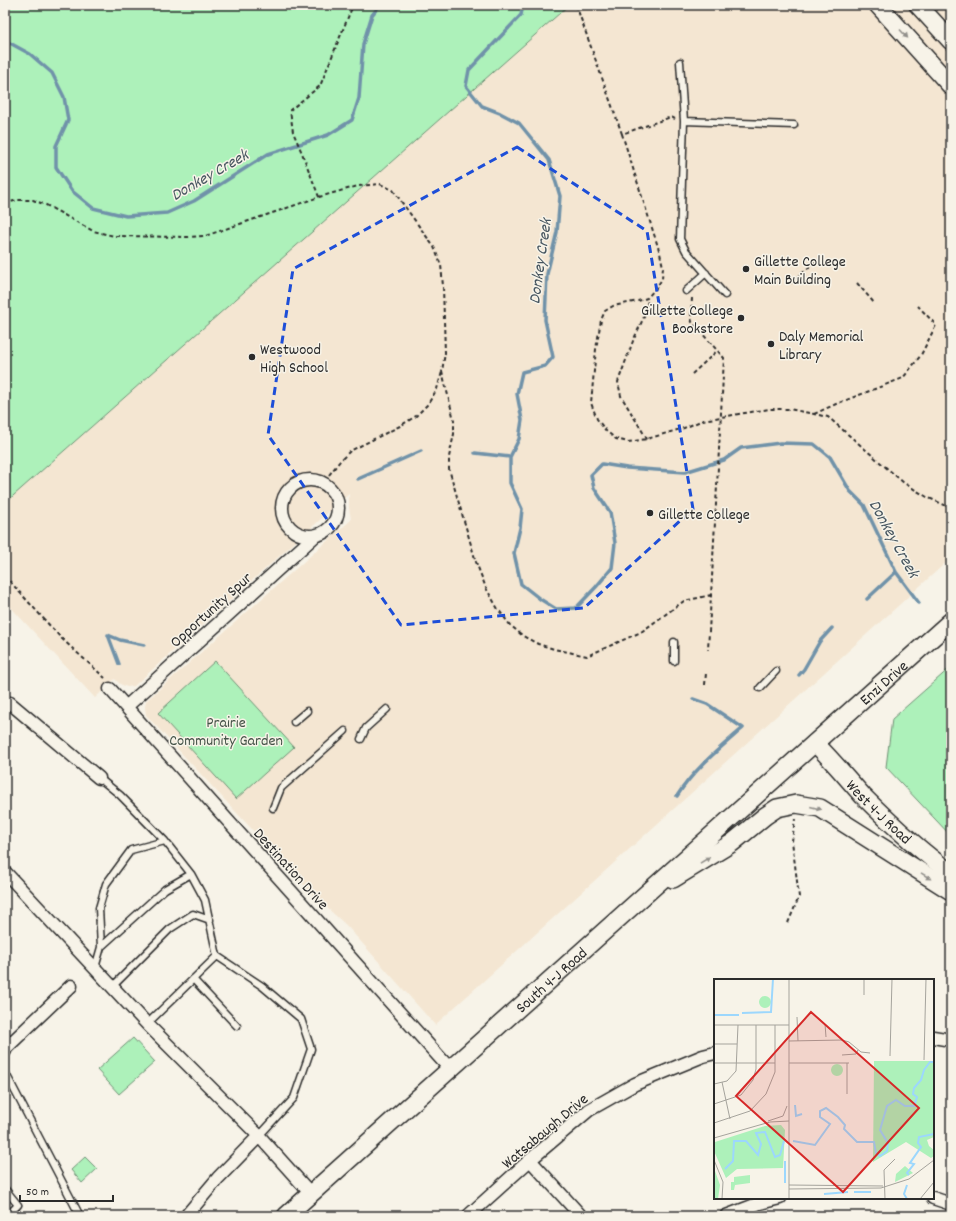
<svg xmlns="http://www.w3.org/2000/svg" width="956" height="1221" font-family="Dekko,sans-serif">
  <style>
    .built { fill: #f4e6d2 }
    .green { fill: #adf1ba; stroke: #6c8e72 }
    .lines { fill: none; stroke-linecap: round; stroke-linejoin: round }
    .stream { stroke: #6f92a9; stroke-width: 3.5 }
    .lane-casing { stroke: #2b2b2b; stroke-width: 9 }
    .street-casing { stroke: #2b2b2b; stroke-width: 15 }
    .secondary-casing { stroke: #2b2b2b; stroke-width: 20 }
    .path { stroke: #2b2b2b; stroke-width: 2; stroke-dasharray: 4 3; stroke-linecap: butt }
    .lane { stroke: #f7f3e8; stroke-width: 6 }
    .street { stroke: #f7f3e8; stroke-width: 12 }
    .secondary { stroke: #f7f3e8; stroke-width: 17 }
    .oneway { fill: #918f8a }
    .marked { fill: none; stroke: #1d4ed8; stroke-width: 3; stroke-dasharray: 8 5; stroke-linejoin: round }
    .poi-dot { fill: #2b2b2b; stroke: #f7f3e8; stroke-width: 1.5 }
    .labels { text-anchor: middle; stroke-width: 3; stroke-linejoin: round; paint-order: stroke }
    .poi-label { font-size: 16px; fill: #2b2b2b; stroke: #f7f3e8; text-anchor: start }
    .street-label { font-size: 16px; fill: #2b2b2b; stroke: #f7f3e8 }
    .park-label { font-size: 16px; fill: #455348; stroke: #f7f3e8 }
    .water-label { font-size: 17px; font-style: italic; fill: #475660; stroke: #f7f3e8 }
    .inset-river { fill: none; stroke: #9cd7fd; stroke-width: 2 }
    .inset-road { fill: none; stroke: #a5a39c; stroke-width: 1 }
    .view { fill: #d62828; fill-opacity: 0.15; stroke: #d62828; stroke-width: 2 }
    .inset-edge { fill: none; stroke: #2b2b2b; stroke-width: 2 }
  </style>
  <rect width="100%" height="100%" fill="#f7f3e8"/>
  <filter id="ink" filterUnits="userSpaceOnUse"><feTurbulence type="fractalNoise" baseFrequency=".025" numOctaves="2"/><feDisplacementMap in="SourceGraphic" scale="8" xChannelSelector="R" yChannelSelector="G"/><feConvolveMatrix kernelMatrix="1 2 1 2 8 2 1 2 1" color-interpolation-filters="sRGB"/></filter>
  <g filter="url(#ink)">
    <path class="built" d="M 569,5 L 951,5 L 951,558 L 435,1025 L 346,925 L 313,895 L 146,715 L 145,707 L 146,701 L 351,520 L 349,507 L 349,494 L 134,686 L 127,687 L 120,684 L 115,679 L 95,698 L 5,601 L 5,503 Z"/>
    <path class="green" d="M 5,5 L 569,5 L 5,503 Z
      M 215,661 L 294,747 L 236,799 L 158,713 Z
      M 951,667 L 951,836 L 886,767 L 892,719 Z
      M 133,1038 L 155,1062 L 119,1094 L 97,1070 Z
      M 85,1157 L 97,1169 L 82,1183 L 71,1170 Z"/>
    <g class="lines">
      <path class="stream" d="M 523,5 L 521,15 L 469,70 L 466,86 L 482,106 L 500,113 L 519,123 L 549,160 L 560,196 L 557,232 L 547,274 L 545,320 L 553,357 L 545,366 L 522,372 L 517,394 L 522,420 L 519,439 L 510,457 L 510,483 L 522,509 L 520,528 L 514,553 L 521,584 L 540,599 L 556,609 L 576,608 L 596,587 L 612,568 L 615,543 L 610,512 L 594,488 L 591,475 L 602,464 L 627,468 L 685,472 L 724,460 L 741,448 L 780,443 L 814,444 L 830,457 L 850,491 L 864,505 L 896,572 L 919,603
        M 5,42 L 8,42 L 30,54 L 52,73 L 64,97 L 68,120 L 56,146 L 56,167 L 72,191 L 93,208 L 126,216 L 167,213 L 194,201 L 268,154 L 328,135 L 352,120 L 359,98 L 363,44 L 372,15 L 380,5
        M 475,453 L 510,457
        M 358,479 L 421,451
        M 867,599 L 896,572
        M 108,635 L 120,640 L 144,645
        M 108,635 L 119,664
        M 799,675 L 804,669 L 820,641 L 832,628
        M 677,796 C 694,769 719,749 743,728 L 707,704 L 693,699"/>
      <defs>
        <path id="lane" d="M 680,62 L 684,121 L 680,239 L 686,251 L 725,295
          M 684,121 L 794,125
          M 686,291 L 706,273
          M 674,661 L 674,642
          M 760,688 L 776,671
          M 294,722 L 307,711
          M 361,739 L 366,728 L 387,709
          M 99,778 L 120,795 L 165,841 L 191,874 L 205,900 L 217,956 L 262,986 L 301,1019 L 311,1049 L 294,1098 L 259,1136
          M 273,808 L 281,788 L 345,731
          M 101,947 L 165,889 L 191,874
          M 95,968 L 101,947 L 99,908 L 106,884 L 131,850 L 165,841
          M 193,979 L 237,1026
          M 112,987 L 170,929 L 193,914 L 210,920
          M 147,1024 L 217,956
          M 5,1072 L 80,1216
          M 5,1189 L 18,1205 L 7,1216"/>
        <path id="street" d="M282 508a28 28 0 1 1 56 0a28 28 0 1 1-56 0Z
          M 110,689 L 450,1069
          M 5,702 L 10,703 L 99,778
          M 126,707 L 316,535
          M 5,872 L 147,1024 L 259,1136 L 311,1194
          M 933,1037 L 951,1040
          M 5,1051 L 6,1048 L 71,986
          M 530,1160 L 581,1216
          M 933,1198 L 951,1204
          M 186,1216 L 218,1178 L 259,1136
          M 468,1216 L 530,1160 L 589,1110 L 635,1084 L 703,1056 L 715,1053
          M 726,1216 L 760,1203 L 780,1198"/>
        <g id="secondary">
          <path d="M 878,5 L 951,86"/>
          <path d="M 918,5 L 951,41"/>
          <path id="s1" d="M 815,743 C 832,760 847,778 863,796 C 890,823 920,851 951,873"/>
          <path d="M 673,879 L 732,843 L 765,816 L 777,808 L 796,804 L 820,808 L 951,891"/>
          <path id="s2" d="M 286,1216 L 951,621"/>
        </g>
      </defs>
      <use href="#lane" class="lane-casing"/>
      <use href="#street" class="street-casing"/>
      <use href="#secondary" class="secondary-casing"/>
      <path class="path" d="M 576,5 L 622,134
        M 675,119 L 671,117 L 622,134 L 660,253 L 663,267 L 662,279 L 656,288 L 647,298 L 638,301 L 613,306 L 605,311 L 601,320 L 596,349 L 591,403 L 597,419 L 606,431 L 616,439 L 628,442 L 647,439 L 684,428 L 703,420 L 769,409 L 789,409 L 814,414 L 828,417 L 904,483 L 927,497 L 951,508
        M 319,197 L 302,153 L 293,132 L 290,110 L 320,86 L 353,5
        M 5,204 L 17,200 L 33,200 L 46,205 L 93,231 L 114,236 L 189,237 L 205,236 L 319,197 L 358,186 L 380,184 L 393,190 L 434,247 L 441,265 L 443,286 L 445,353 L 442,371 L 454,420 L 454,434 L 449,457 L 449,469 L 476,562 L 486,588 L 498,609 L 510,625 L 523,636 L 538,644 L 554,649 L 587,656 L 641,632 L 684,601 L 711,595
        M 791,283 L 815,262
        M 857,283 L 875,304
        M 692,298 L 691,317 L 692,322 L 724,358 L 708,650
        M 692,374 L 717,351
        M 814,414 L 836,404 L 903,378 L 921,355 L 936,325 L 918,306
        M 647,439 L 621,396 L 618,382 L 633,341 L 648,308 L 647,298
        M 329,475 L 340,461 L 350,451 L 400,426 L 416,416 L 428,404 L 437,389 L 442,372
        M 5,576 L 61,638 L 105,678
        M 705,685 L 706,673
        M 788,923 L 799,897 L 792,841 L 795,819"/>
      <use href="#lane" class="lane"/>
      <use href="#street" class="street"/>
      <use href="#secondary" class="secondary"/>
    </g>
    <defs><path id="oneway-solid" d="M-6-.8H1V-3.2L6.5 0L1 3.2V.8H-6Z"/></defs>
    <g class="oneway">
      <use href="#oneway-solid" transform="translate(904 34) rotate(48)"/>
      <use href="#oneway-solid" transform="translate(816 808) rotate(15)"/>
      <use href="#oneway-solid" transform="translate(705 860) rotate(-32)"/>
      <use href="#oneway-solid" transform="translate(926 876) rotate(32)"/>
    </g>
  </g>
  <path class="marked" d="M 517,147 L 647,231 L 693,509 L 584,608 L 401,625 L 268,435 L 293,269 Z"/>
  <g class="poi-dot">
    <circle cx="746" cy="269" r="4"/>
    <circle cx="741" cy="318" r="4"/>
    <circle cx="771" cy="344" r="4"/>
    <circle cx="252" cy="357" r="4"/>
    <circle cx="650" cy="513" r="4"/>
  </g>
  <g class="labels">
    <g class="poi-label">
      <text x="754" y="266">Gillette College<tspan x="754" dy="18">Main Building</tspan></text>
      <text x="733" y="315" text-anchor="end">Gillette College<tspan x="733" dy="18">Bookstore</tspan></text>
      <text x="779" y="341">Daly Memorial<tspan x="779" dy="18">Library</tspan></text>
      <text x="260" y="354">Westwood<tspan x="260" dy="18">High School</tspan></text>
      <text x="658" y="519">Gillette College</text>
    </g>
    <g class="street-label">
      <text transform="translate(210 609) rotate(-42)" y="6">Opportunity Spur</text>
      <text dy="6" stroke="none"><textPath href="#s2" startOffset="801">Enzi Drive</textPath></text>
      <text dy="6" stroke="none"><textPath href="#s1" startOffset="94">West 4-J Road</textPath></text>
      <text transform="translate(292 868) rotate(48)" y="6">Destination Drive</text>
      <text dy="6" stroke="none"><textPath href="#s2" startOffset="355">South 4-J Road</textPath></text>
      <text transform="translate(544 1130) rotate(-40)" y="6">Watsabaugh Drive</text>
    </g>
    <g class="park-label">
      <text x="226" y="727">Prairie<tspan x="226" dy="18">Community Garden</tspan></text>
    </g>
    <g class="water-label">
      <text transform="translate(209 174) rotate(-30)" y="6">Donkey Creek</text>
      <text transform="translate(539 261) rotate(-82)" y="6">Donkey Creek</text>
      <text transform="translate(895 538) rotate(61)" y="6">Donkey Creek</text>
    </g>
  </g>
  <g transform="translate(714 979)">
    <rect width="220" height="220" fill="#f7f3e8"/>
    <path d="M45 23a6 6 0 1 1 12 0a6 6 0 1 1-12 0ZM 160,82 L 220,82 L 220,158 L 213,161 L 215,167 L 220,171 L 220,177 L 217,179 L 192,163 L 159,183 ZM117 91a6 6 0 1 1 12 0a6 6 0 1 1-12 0ZM 67,146 L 71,151 L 69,189 L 23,190 L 12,199 L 0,172 L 1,163 L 51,147 ZM 191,187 L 199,194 L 181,203 L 182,195 ZM 0,189 L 6,206 L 4,220 L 0,220 ZM 36,196 L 36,204 L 21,206 L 20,211 L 17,211 L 17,203 L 20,203 L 20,198 Z" fill="#adf1ba"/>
    <path class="inset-river" d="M 28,34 L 57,33 L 59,0M 0,36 L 25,36M 81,126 L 82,137 L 88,135M 79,162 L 101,166 L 116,145 L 106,138 L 106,132 L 112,129 L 124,138 L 131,146 L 130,150 L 143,163 L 160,163 L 162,174 L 166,177 L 173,172 L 174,164 L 166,151 L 173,127 L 182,121 L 191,127 L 200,127 L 203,118 L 199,115 L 200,109 L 207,101 L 210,91 L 216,83 L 220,83M 71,182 L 71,204M 11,190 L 19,182 L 20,162 L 32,162 L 44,176 L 47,165 L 42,154 L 51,153 L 61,178 L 66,176 L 70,162M 195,196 L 193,194 L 200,185 L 196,184 L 207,168 L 204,164 L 205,158 L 220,155M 193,206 L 190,215 L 193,220M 140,213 L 157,213M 110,215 L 134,213"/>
    <path class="inset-road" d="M 75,0 L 75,220M 150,0 L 150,16M 83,38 L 84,62M 111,45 L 112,58M 0,46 L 75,46M 75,62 L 128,61 L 135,63 L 147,73 L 156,74M 0,65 L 23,65M 128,76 L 142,75 L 144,71M 176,77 L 178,0M 210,81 L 212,0M 0,84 L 61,84M 75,84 L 135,84M 133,84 L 133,115M 8,103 L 16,140M 0,105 L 13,102 L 22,92 L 24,46M 0,125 L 27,116 L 39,101 L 42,90 L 42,46M 54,142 L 69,137 L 73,127M 0,144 L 36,132 L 52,115 L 61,93 L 61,46M 0,159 L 56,143 L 75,142M 0,181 L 9,203 L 8,220M 75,206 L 169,207M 75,210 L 167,209 L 195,200 L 220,181M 171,220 L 170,191 L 181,180M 206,220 L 220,203"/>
    <path class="view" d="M 97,33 L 205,129 L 129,213 L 22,117 Z"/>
    <rect width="220" height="220" class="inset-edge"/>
  </g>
  <rect width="956" height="1221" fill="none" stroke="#f7f3e8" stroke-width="20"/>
  <rect x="10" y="10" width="936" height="1201" fill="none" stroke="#2b2b2b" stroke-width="1.5" filter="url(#ink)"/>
  <path d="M20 1195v6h93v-6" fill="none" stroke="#2b2b2b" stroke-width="2"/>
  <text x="26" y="1195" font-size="12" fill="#2b2b2b" stroke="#f7f3e8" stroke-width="3" paint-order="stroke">50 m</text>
</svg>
